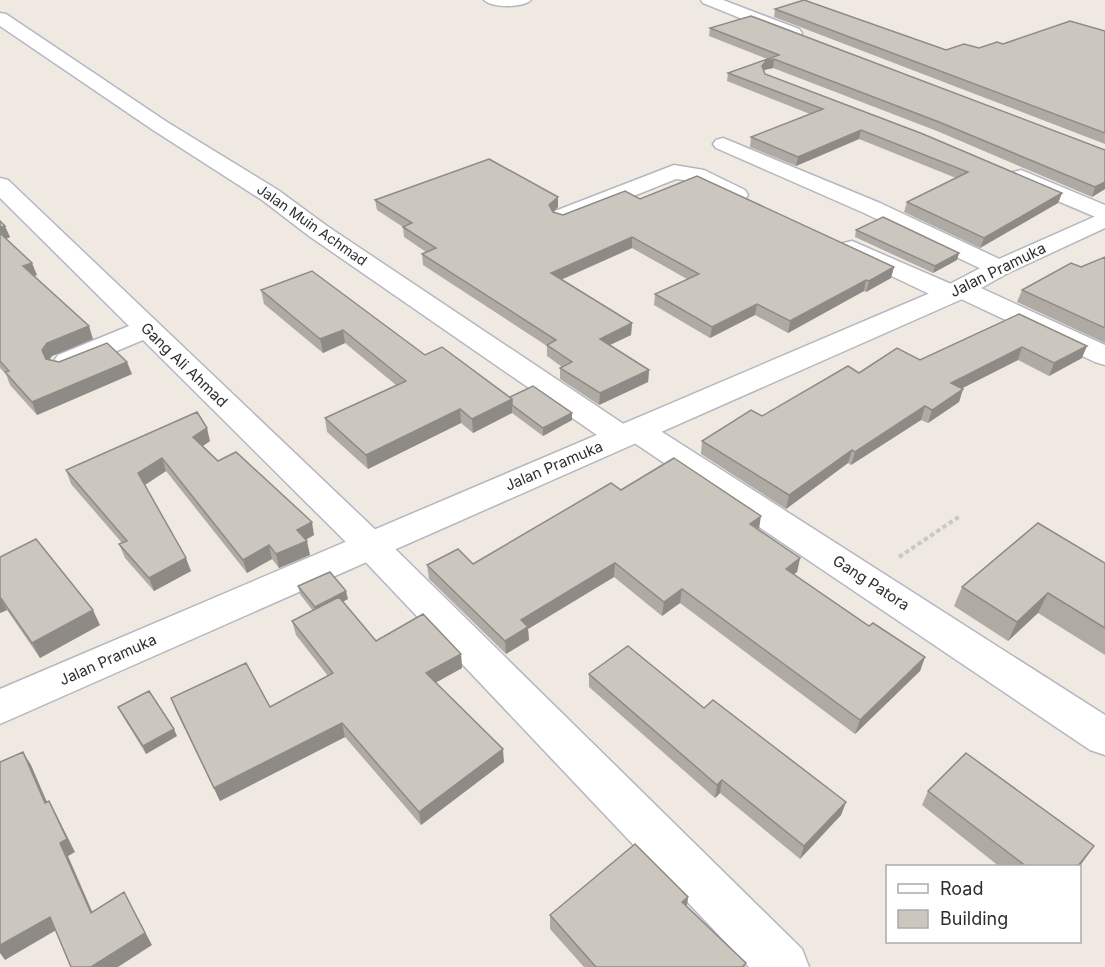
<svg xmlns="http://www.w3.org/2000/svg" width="1105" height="967" font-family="Inter,sans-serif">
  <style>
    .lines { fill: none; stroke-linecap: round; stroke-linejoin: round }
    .street-casing { stroke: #b4b7c1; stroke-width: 3 }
    .secondary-casing { stroke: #b4b7c1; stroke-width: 3 }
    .path { stroke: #c9c9c9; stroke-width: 4; stroke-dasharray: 4.5 3; stroke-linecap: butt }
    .street { fill: #fff; fill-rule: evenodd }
    .secondary { fill: #fff; fill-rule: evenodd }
    .wall { fill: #afaba4 }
    .shaded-wall { fill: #8e8b86 }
    .building { fill: #cbc7bf; stroke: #8e8b86; stroke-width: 1.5 }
    .labels { text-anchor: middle; stroke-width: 5; stroke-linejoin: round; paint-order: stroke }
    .far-street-label { font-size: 14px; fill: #2e2e2e; stroke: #fff }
    .street-label { font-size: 15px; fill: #2e2e2e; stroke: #fff }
  </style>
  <rect width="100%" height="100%" fill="#efe9e1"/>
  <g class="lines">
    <defs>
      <path id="street" d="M 484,0 L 531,0 C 523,8 492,8 484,0 Z
        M 701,0 L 723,0 L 799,29 L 802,33 L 799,37 L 787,37 L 703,3 Z
        M 0,13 L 6,14 L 167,122 L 278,190 L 327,226 L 625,425 L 637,420 L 648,423 L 1105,715 L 1105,755 L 1090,750 L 633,442 L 621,447 L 610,444 L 309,236 L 262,200 L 153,130 L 0,26 Z
        M 723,138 L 880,203 L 1008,263 L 1012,268 L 1008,273 L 999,276 L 990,273 L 864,213 L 716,148 L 713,144 L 716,140 Z
        M 674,165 L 704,170 L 745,190 L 748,195 L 745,200 L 737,202 L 691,181 L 676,179 L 571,221 L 563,223 L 555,221 L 551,216 L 555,211 Z
        M 1021,170 L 1105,205 L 1105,221 L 1013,182 L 1010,177 L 1013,172 Z
        M 0,178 L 8,180 L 382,536 L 802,949 L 809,967 L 749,967 L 358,554 L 143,340 L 78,367 L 68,370 L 58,367 L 54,361 L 58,355 L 129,326 L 0,198 Z
        M 852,241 L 951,284 L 961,281 L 970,283 L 1105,345 L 1105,365 L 1095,362 L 961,299 L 951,302 L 942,300 L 843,253 L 840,248 L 843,243 Z"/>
      <path id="secondary" d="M 1105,212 L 1105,228 L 1008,273 L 960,300 L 0,724 L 0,689 L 942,288 L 990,263 Z"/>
    </defs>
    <use href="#street" class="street-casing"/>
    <use href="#secondary" class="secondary-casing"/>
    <path class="path" d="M 899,557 L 960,516"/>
    <use href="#street" class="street"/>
    <use href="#secondary" class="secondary"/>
  </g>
  <path class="wall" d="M 775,9 L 946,50 L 979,48 L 1105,31 L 1105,144 L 774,17 Z
    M 710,28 L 1105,150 L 1105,189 L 1092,197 L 937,131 L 773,68 L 764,70 L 765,74 L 1062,193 L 1058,203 L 980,248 L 904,212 L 907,202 L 956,178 L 859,139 L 796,166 L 750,147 L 751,137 L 810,114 L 727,81 L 728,73 L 767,59 L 709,36 Z
    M 640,199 L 894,267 L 891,278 L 866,292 L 864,291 L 788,333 L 755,315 L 710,338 L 654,305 L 655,294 L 687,279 L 632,248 L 561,280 L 632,323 L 631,335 L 610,345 L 649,370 L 648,382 L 599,405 L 560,379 L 560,368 L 562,367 L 547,356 L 547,346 L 423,265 L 422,254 L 426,252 L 404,237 L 403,227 L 377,210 L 375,200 L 558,207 L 553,212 L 563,215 Z
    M 0,221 L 10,237 L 6,239 L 37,275 L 34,276 L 93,339 L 52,356 L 49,360 L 59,362 L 132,374 L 37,415 L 10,385 L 6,374 L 0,368 Z
    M 856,230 L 959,253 L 957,260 L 933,273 L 855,237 Z
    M 1105,257 L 1105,343 L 1017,302 L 1022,290 Z
    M 261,290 L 425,355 L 510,397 L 572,413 L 572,420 L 543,436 L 512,413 L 473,433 L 461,423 L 368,469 L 327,432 L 325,418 L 396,385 L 345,343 L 323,353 L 264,304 Z
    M 1019,314 L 1082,358 L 1049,376 L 1018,360 L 962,388 L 963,389 L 959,402 L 928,423 L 921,420 L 851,465 L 848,463 L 786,509 L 701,454 L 702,441 L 762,416 L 859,373 L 920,360 Z
    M 210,441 L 203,446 L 218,461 L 314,535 L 305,540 L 310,555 L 279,568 L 272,559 L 247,573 L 166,471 L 145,485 L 191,571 L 154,591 L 125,558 L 119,544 L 122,543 L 71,484 L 66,470 Z
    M 621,490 L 758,529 L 800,558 L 797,572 L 794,574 L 869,626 L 925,657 L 920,671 L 855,734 L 680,603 L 662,616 L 614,577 L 528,629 L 529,640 L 506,654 L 429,579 L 427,565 L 473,564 Z
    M 0,557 L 100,625 L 40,658 L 7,610 L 0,613 Z
    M 1105,563 L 1105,655 L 1038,613 L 1008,641 L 954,606 L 962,587 Z
    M 298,586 L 348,599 L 342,602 L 376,641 L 461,654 L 462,668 L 436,682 L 504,762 L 421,825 L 345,737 L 220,801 L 176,711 L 171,698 L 270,707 L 328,676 L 296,635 L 292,621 L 313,611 L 300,594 Z
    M 589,674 L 704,708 L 846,802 L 841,815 L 800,859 L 720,793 L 715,798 L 589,687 Z
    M 118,707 L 177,736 L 146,754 L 122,715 Z
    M 928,791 L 1094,846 L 1079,867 L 1000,867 L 922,805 Z
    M 688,897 L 687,906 L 746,963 L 745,967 L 584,967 L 550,929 L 550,915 Z"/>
  <path class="shaded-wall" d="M 774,59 L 773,68 L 764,70 L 761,75 L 762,66 L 766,61 Z
    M 861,130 L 859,139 L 796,166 L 798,157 Z
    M 1105,182 L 1105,189 L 1092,197 L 1095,187 Z
    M 1062,193 L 1058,203 L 980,248 L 984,238 Z
    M 558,197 L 558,207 L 549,216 L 549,205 Z
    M 5,226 L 10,237 L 0,241 L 0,227 Z
    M 632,237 L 632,248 L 551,284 L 551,273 Z
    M 959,253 L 957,260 L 933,273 L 935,266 Z
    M 32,263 L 37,275 L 28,278 L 23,266 Z
    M 894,267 L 891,278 L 866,292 L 869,281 Z
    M 866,280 L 864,291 L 788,333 L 790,321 Z
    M 757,304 L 755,315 L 710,338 L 712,327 Z
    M 632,323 L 631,335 L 599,350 L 600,339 Z
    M 89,326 L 93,339 L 52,356 L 47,363 L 42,350 L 47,343 Z
    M 343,330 L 345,343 L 323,353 L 320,339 Z
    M 1087,346 L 1082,358 L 1049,376 L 1054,363 Z
    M 1022,347 L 1018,360 L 947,396 L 951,383 Z
    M 127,362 L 132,374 L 37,415 L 32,402 Z
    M 649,370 L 648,382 L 599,405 L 600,393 Z
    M 963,389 L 959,402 L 928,423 L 932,410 Z
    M 512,399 L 512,413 L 473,433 L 472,419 Z
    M 925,406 L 921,420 L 851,465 L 855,452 Z
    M 460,409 L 461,423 L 368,469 L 366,455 Z
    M 572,413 L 572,420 L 543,436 L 543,428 Z
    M 207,428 L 210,441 L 197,450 L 193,437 Z
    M 852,450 L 848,463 L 786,509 L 789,495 Z
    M 162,458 L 166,471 L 143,486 L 138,473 Z
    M 761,516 L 759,529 L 750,524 Z
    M 312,522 L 314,535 L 300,543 L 297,530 Z
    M 307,541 L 310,555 L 279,568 L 276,554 Z
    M 269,545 L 272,559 L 247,573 L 243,560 Z
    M 186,558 L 191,571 L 154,591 L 149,578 Z
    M 800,558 L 797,572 L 783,582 L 786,569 Z
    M 615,563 L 614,577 L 528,629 L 529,640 L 506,654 L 505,641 L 521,620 Z
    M 682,589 L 680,603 L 662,616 L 664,602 Z
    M 346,591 L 348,599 L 317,615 L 315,607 Z
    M 1048,593 L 1038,613 L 1008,641 L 1017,622 Z
    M 0,597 L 7,610 L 0,613 Z
    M 93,610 L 100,625 L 40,658 L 32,643 Z
    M 461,654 L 462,668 L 428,687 L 426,673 Z
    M 925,657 L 920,671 L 855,734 L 860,720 Z
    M 342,723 L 345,737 L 220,801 L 214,788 Z
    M 174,729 L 177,736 L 146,754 L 143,746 Z
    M 503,749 L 504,762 L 421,825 L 419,812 Z
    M 23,752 L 31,765 L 53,816 L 45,803 Z
    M 722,780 L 720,793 L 715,798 L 717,785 Z
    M 49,801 L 56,814 L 75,852 L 68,856 L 98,925 L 91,913 L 60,843 Z
    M 846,802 L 841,815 L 800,859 L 804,846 Z
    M 1094,846 L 1079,867 L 1077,867 Z
    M 124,892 L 152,945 L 118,967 L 91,967 Z
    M 688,897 L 686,911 L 682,902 Z
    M 50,917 L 58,929 L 5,960 L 0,953 L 0,945 Z"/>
  <path class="building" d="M 804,0 L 946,50 L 964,44 L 979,48 L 997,42 L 1003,44 L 1070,21 L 1105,31 L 1105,133 L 775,9 Z
    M 751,16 L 1105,150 L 1105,182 L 1095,187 L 939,122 L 774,59 L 766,61 L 762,66 L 765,74 L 923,134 L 1062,193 L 984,238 L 907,202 L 968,172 L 861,130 L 798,157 L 751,137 L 823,109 L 728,73 L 779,55 L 710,28 Z
    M 489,159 L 558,197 L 549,205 L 553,212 L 563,215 L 625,191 L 640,199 L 697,176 L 894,267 L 869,281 L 866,280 L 790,321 L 757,304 L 712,327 L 655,294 L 699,274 L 632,237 L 551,273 L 632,323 L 600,339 L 649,370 L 600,393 L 560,368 L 572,362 L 547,345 L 556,340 L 422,254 L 436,248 L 403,227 L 412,223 L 375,200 Z
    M 883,217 L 959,253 L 935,266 L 856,230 Z
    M 0,221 L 5,226 L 0,227 Z
    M 0,233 L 32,263 L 23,266 L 89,326 L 47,343 L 42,350 L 46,359 L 59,362 L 107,343 L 127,362 L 32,402 L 5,372 L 9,371 L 0,361 Z
    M 1105,257 L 1105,328 L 1022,290 L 1071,263 L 1081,267 Z
    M 312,271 L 425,355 L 442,347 L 512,399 L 472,419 L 460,409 L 366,455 L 325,418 L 406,381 L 343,330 L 320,339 L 261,290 Z
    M 1019,314 L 1087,346 L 1054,363 L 1022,347 L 951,383 L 963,389 L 932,410 L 925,406 L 855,452 L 852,450 L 789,495 L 702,441 L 751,410 L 762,416 L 848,366 L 859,373 L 897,348 L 920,360 Z
    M 533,386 L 572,413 L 543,428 L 512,405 L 512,399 L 510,397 Z
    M 197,412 L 207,428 L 193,437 L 218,461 L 236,452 L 312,522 L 297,530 L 307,541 L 276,554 L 269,545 L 243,560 L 162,458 L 138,473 L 186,558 L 149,578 L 119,544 L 127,541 L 66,470 Z
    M 674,458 L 761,516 L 750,524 L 800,558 L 786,569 L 869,626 L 873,623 L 925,657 L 860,720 L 682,589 L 664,602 L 615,563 L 521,620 L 528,627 L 505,641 L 427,565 L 458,549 L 473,564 L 611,483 L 621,490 Z
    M 1038,523 L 1105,563 L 1105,628 L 1048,593 L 1017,622 L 962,587 Z
    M 36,539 L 93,610 L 32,643 L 0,597 L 0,557 Z
    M 330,572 L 346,591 L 315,607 L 298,586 Z
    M 339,597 L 376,641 L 423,614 L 461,654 L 426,673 L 503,749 L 419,812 L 342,723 L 214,788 L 171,698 L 246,663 L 270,707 L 333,673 L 292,621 Z
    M 628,646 L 704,708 L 713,700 L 846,802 L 804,846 L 722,780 L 717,785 L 589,674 Z
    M 149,691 L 174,729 L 143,746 L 118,707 Z
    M 23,752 L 45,803 L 49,801 L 67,839 L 60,843 L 91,913 L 124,892 L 145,933 L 91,967 L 71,967 L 50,917 L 0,945 L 0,762 Z
    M 966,753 L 1094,846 L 1077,867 L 1027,867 L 928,791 Z
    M 635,844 L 688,897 L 682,902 L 746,963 L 742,967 L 596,967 L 550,915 Z"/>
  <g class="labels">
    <g class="far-street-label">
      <text transform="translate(312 225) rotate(35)" y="5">Jalan Muin Achmad</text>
    </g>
    <g class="street-label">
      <text transform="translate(998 270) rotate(-26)" y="5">Jalan Pramuka</text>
      <text transform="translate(184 365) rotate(44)" y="5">Gang Ali Ahmad</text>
      <text transform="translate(554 466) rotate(-23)" y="5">Jalan Pramuka</text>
      <text transform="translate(871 583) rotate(33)" y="5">Gang Patora</text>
      <text transform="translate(108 660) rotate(-24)" y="5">Jalan Pramuka</text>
    </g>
  </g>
  <rect x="886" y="865" width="195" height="78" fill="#ffffff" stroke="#ababab" stroke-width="1.5"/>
  <rect x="898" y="884" width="30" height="9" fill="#ffffff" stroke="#ababab" stroke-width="1.5"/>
  <text x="940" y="895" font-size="18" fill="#2e2e2e">Road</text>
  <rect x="898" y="910" width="30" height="18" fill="#cbc7bf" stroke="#ababab" stroke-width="1.5"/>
  <text x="940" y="925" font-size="18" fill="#2e2e2e">Building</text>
</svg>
